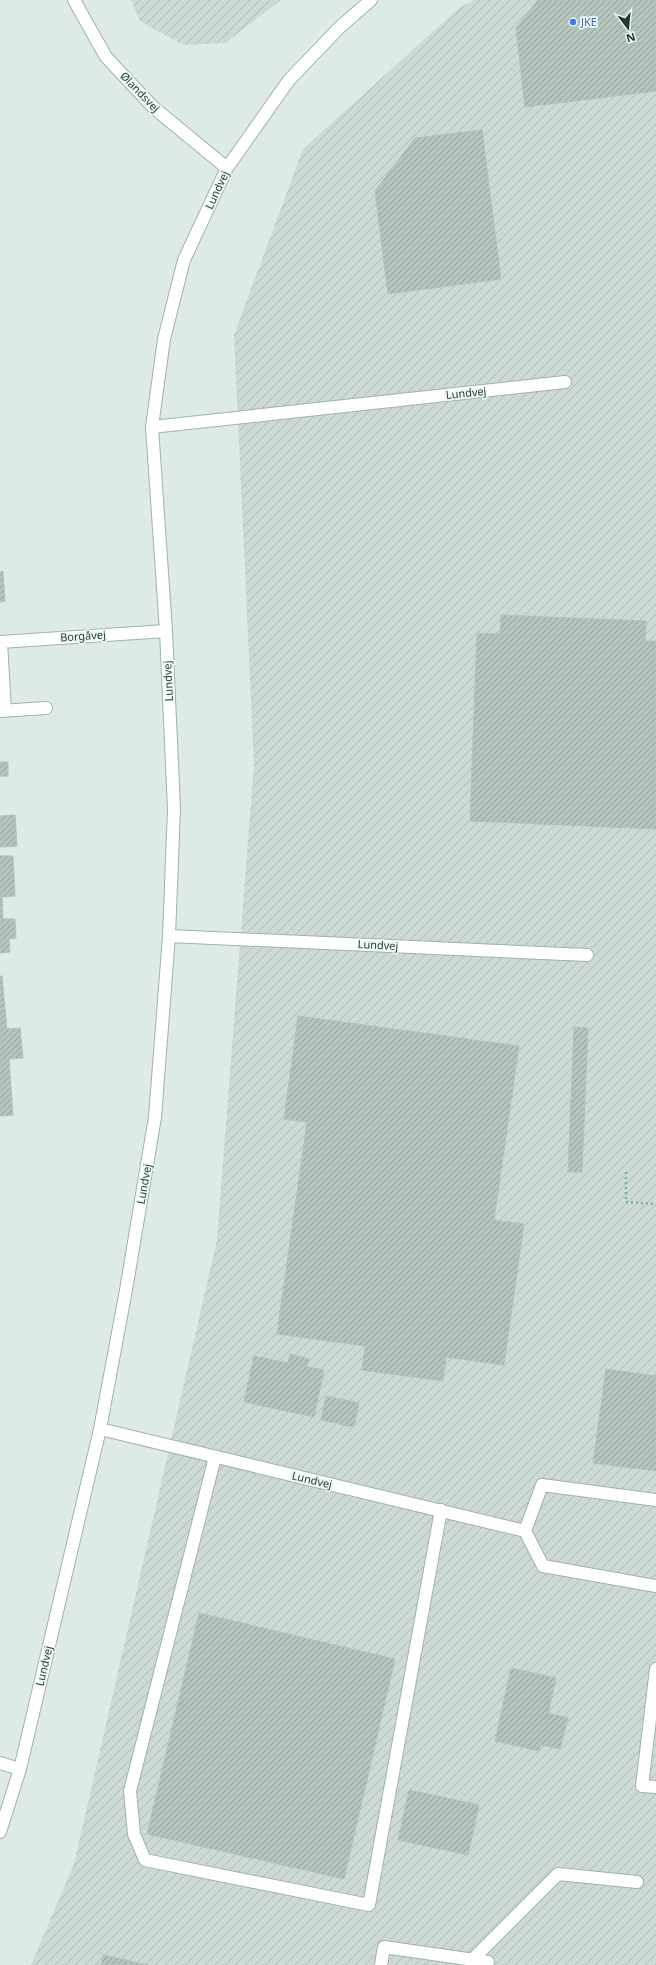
<svg xmlns="http://www.w3.org/2000/svg" width="656" height="1965" font-family="'Noto Sans',sans-serif">
  <style>
    .industrial { fill: url(#industrial-furrows) }
    .building { fill: url(#building-hatch); stroke: #b0c4bb }
    .lines { fill: none; stroke-linecap: round; stroke-linejoin: round }
    .minor-casing { stroke: #a1b2ab; stroke-width: 14 }
    .path { stroke: #7daf9e; stroke-width: 2.5; stroke-dasharray: 2 3; stroke-linecap: butt }
    .minor { stroke: #fff; stroke-width: 12 }
    .shop-dot { fill: #3f7fe0; stroke: #eef7f2; stroke-width: 1.5 }
    .labels { text-anchor: middle; stroke-width: 3.5; stroke-linejoin: round; paint-order: stroke }
    .shop-label { font-size: 11px; fill: #366cbe; stroke: #eef7f2; text-anchor: start }
    .street-label { font-size: 11px; fill: #1f3a32; stroke: #eef7f2 }
  </style>
  <defs>
    <pattern id="industrial-furrows" width="10" height="10" patternUnits="userSpaceOnUse"><rect width="10" height="10" fill="#ccdad3"/><path d="M-1 1l2-2M0 10L10 0M9 11l2-2" fill="none" stroke="#afbcb6"/></pattern>
    <pattern id="building-hatch" width="6" height="6" patternUnits="userSpaceOnUse"><rect width="6" height="6" fill="#b3c5bd"/><path d="M-1 1l2-2M0 6l6-6M5 7l2-2" fill="none" stroke="#91a19a"/></pattern>
  </defs>
  <rect width="100%" height="100%" fill="#deeae4"/>
  <path class="industrial" d="M 131,0 L 281,0 L 225,43 L 183,45 L 140,21 Z
    M 475,0 L 656,0 L 656,1965 L 31,1965 L 74,1864 L 217,1240 L 254,764 L 234,335 L 303,149 L 459,8 Z"/>
  <path class="building" d="M 538,0 L 656,0 L 656,91 L 525,107 L 516,28 Z
    M 482,130 L 501,279 L 388,294 L 375,191 L 415,138 Z
    M 3,571 L 5,601 L 0,602 L 0,572 Z
    M 501,615 L 646,621 L 645,641 L 656,641 L 656,829 L 470,821 L 477,633 L 500,634 Z
    M 0,762 L 8,762 L 8,776 L 0,776 Z
    M 15,815 L 17,846 L 0,847 L 0,816 Z
    M 0,856 L 13,856 L 15,896 L 2,897 L 3,919 L 15,919 L 16,938 L 9,939 L 10,952 L 0,953 Z
    M 0,976 L 2,976 L 7,1029 L 20,1028 L 23,1058 L 9,1059 L 13,1115 L 0,1116 Z
    M 298,1016 L 519,1046 L 494,1220 L 524,1224 L 504,1365 L 446,1357 L 443,1381 L 362,1370 L 365,1346 L 277,1334 L 307,1122 L 284,1119 Z
    M 574,1027 L 588,1028 L 582,1172 L 568,1172 Z
    M 290,1354 L 309,1359 L 307,1367 L 324,1370 L 314,1417 L 244,1402 L 254,1356 L 288,1363 Z
    M 606,1369 L 656,1376 L 656,1471 L 593,1463 Z
    M 326,1396 L 359,1403 L 354,1427 L 321,1420 Z
    M 199,1613 L 395,1659 L 344,1879 L 147,1834 Z
    M 511,1668 L 556,1678 L 548,1713 L 568,1718 L 560,1749 L 541,1745 L 539,1751 L 495,1741 Z
    M 409,1790 L 479,1805 L 468,1855 L 398,1840 Z
    M 103,1955 L 148,1965 L 101,1965 Z"/>
  <g class="lines">
    <defs>
      <path id="minor" d="M 74,0 L 106,57 L 154,108 L 227,168
        M 152,427 L 565,382
        M 0,642 L 166,631
        M 1,642 L 5,711
        M 0,711 L 46,708
        M 169,936 L 587,955
        M 100,1429 L 525,1531
        M 215,1457 L 130,1791 L 134,1834 L 145,1860 L 369,1905 L 441,1510
        M 656,1500 L 542,1485 L 525,1531 L 543,1566 L 656,1586
        M 656,1669 L 642,1786 L 656,1787
        M 0,1763 L 20,1769
        M 0,1832 L 20,1769 L 100,1429 L 126,1290 L 155,1117 L 169,936 L 174,809 L 166,631 L 152,427 L 164,339 L 184,260 L 227,168 L 289,80 L 340,27 L 371,0
        M 472,1960 L 558,1874 L 637,1882
        M 381,1965 L 384,1947 L 488,1962 L 487,1965"/>
    </defs>
    <use href="#minor" class="minor-casing"/>
    <path class="path" d="M 626,1172 L 626,1202 L 656,1204"/>
    <use href="#minor" class="minor"/>
  </g>
  <circle class="shop-dot" cx="573" cy="22" r="4"/>
  <g class="labels">
    <g class="shop-label">
      <text x="581" y="26">JKE</text>
    </g>
    <g class="street-label">
      <text transform="translate(140 92) rotate(46)" y="4">Ølandsvej</text>
      <text transform="translate(217 190) rotate(-65)" y="4">Lundvej</text>
      <text transform="translate(466 393) rotate(-6)" y="4">Lundvej</text>
      <text transform="translate(83 636) rotate(-4)" y="4">Borgåvej</text>
      <text transform="translate(168 681) rotate(-93)" y="4">Lundvej</text>
      <text transform="translate(378 945) rotate(3)" y="4">Lundvej</text>
      <text transform="translate(144 1184) rotate(-80)" y="4">Lundvej</text>
      <text transform="translate(312 1480) rotate(13)" y="4">Lundvej</text>
      <text transform="translate(44 1666) rotate(-77)" y="4">Lundvej</text>
    </g>
  </g>
  <g transform="translate(628 28) rotate(164)" stroke="#eef7f2" stroke-width="3" paint-order="stroke">
  <path d="M0-3L7 15L0 10L-7 15Z" fill="#1f3a32"/>
  <text y="-6" font-size="11" font-weight="bold" text-anchor="middle" fill="#1f3a32">N</text>
  </g>
</svg>
